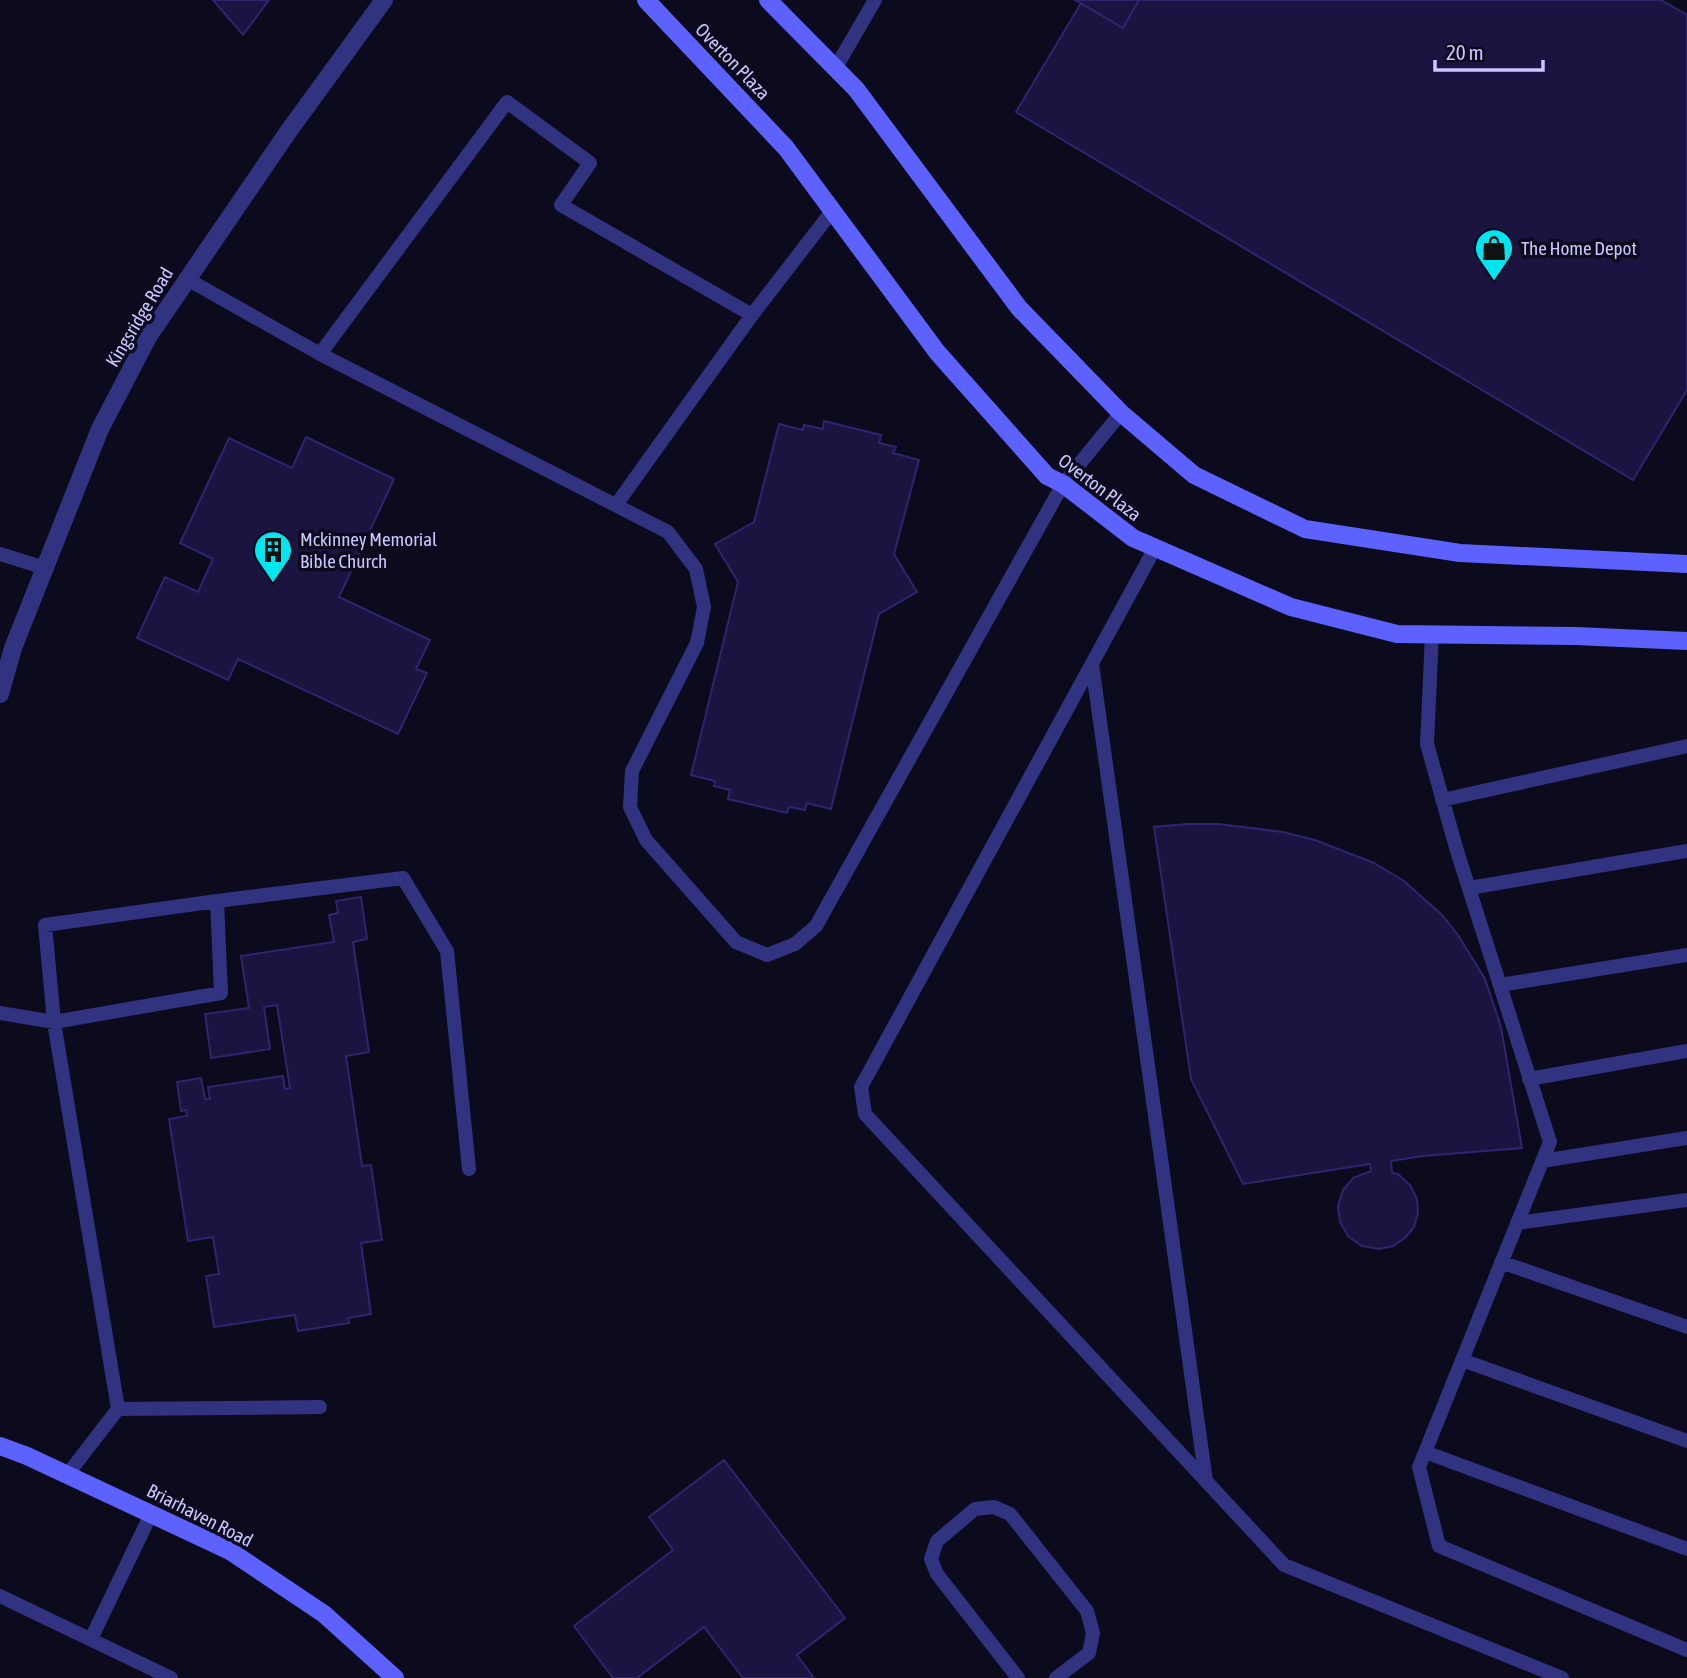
<svg xmlns="http://www.w3.org/2000/svg" width="1687" height="1678" font-family="'Asap Condensed',sans-serif">
  <style>
    .building { fill: #1b1440; stroke: #2f256e; stroke-width: 2 }
    .lines { fill: none; stroke-linecap: round; stroke-linejoin: round }
    .lane { stroke: #313280; stroke-width: 14 }
    .street { stroke: #313280; stroke-width: 18 }
    .secondary { stroke: #5d62ff; stroke-width: 18 }
    .labels { text-anchor: middle; stroke-width: 7; stroke-linejoin: round; paint-order: stroke }
    .street-label { font-size: 19px; fill: #cac6ff; stroke: #0c0a1d }
    .poi-label { font-size: 19px; fill: #cac6ff; stroke: #0c0a1d; text-anchor: start }
  </style>
  <rect width="100%" height="100%" fill="#0c0a1d"/>
  <path class="building" d="M 213,0 L 269,0 L 243,35 Z
    M 1075,0 L 1139,0 L 1123,28 Z
    M 1139,0 L 1661,0 L 1687,15 L 1687,390 L 1633,480 L 1016,112 L 1081,3 L 1123,28 Z
    M 824,421 L 881,435 L 879,443 L 896,447 L 893,453 L 919,460 L 894,554 L 917,592 L 879,614 L 831,809 L 807,803 L 805,810 L 789,807 L 787,813 L 728,799 L 730,790 L 714,786 L 715,781 L 691,775 L 738,582 L 715,544 L 754,522 L 779,424 L 803,430 L 804,425 L 823,429 Z
    M 306,437 L 394,479 L 339,597 L 430,640 L 416,669 L 427,673 L 398,734 L 238,659 L 228,680 L 137,638 L 165,577 L 198,592 L 213,559 L 180,543 L 229,438 L 292,468 Z
    M 1187,824 L 1219,824 L 1283,832 L 1315,840 L 1374,863 L 1404,881 L 1442,915 L 1458,935 L 1485,979 L 1501,1027 L 1522,1148 L 1423,1156 L 1391,1161 L 1392,1173 L 1398,1174 L 1410,1185 L 1417,1199 L 1418,1213 L 1414,1227 L 1405,1238 L 1393,1246 L 1379,1249 L 1362,1246 L 1349,1237 L 1340,1222 L 1338,1206 L 1343,1190 L 1353,1178 L 1371,1171 L 1370,1164 L 1243,1184 L 1191,1079 L 1154,827 Z
    M 361,897 L 367,939 L 353,942 L 369,1052 L 346,1056 L 362,1166 L 371,1165 L 382,1240 L 361,1243 L 371,1314 L 348,1318 L 349,1323 L 298,1331 L 295,1315 L 214,1327 L 206,1276 L 219,1274 L 213,1237 L 188,1241 L 169,1119 L 187,1116 L 186,1110 L 181,1111 L 177,1082 L 201,1078 L 205,1099 L 210,1099 L 208,1087 L 283,1076 L 285,1089 L 290,1088 L 277,1005 L 264,1007 L 270,1049 L 211,1058 L 205,1014 L 249,1008 L 241,956 L 334,942 L 329,915 L 338,913 L 336,901 Z
    M 724,1460 L 845,1618 L 797,1655 L 814,1678 L 743,1678 L 704,1627 L 637,1678 L 613,1678 L 574,1626 L 673,1550 L 649,1517 Z"/>
  <g class="lines">
    <path class="lane" d="M 836,67 L 875,0
      M 187,279 L 320,354 L 668,532 L 696,569 L 704,607 L 697,643 L 632,771 L 630,807 L 646,840 L 736,942 L 767,955 L 795,944 L 816,926 L 1063,484 L 1121,413
      M 320,354 L 507,102 L 590,163 L 561,205 L 752,315
      M 616,505 L 752,315 L 833,210
      M 0,554 L 45,568
      M 1432,634 L 1427,744 L 1457,851 L 1550,1142 L 1419,1467 L 1439,1546 L 1687,1650
      M 1092,664 L 1206,1481 L 865,1114 L 861,1087 C 959,907 1057,728 1155,548
      M 1442,800 L 1687,746
      M 1469,888 L 1687,851
      M 217,901 L 403,878 L 447,951 L 469,1169
      M 1500,985 L 1687,955
      M 0,1013 L 54,1022 L 221,993 L 217,901 L 45,925 L 54,1022 L 118,1409 L 67,1475
      M 1529,1079 L 1687,1051
      M 1542,1161 L 1687,1138
      M 1517,1223 L 1687,1200
      M 1501,1262 L 1687,1327
      M 1462,1360 L 1687,1441
      M 118,1409 L 320,1407
      M 1425,1452 L 1687,1549
      M 1206,1481 L 1284,1565 L 1562,1678
      M 0,1596 L 171,1678
      M 91,1639 L 151,1514
      M 1018,1678 L 937,1574 L 931,1559 L 937,1541 L 975,1509 L 994,1507 L 1010,1514 L 1087,1611 L 1093,1633 L 1089,1653 L 1056,1678"/>
    <path class="street" d="M 0,694 L 13,648 L 100,429 L 148,337 L 288,132 L 384,0"/>
    <path class="secondary" d="M 646,0 L 786,148 L 937,352 L 1047,476 L 1063,484 L 1133,538 L 1291,607 L 1397,634 L 1576,636 L 1687,641
      M 768,0 L 856,89 L 1019,308 L 1121,413 L 1194,475 L 1305,529 L 1460,553 L 1687,564
      M 0,1446 L 27,1456 L 230,1551 L 324,1614 L 395,1678"/>
  </g>
  <defs>
    <symbol id="shop-pin" viewBox="-11 -11 22 30"><path d="M0 17L-7.5 6A9.5 9.5 0 1 1 7.5 6Z" fill="#00e6f1" stroke="#0c0a1d"/><path d="M-5-2.5h2.3a2.7 3.5 0 0 1 5.4 0H5L5.5 6h-11ZM-1.5-2.5h3a1.5 2.3 0 0 0-3 0Z" fill="#111"/></symbol>
    <symbol id="building-pin" viewBox="-11 -11 22 30"><path d="M0 17L-7.5 6A9.5 9.5 0 1 1 7.5 6Z" fill="#00e6f1" stroke="#0c0a1d"/><path d="M-4-6H4V6H1V3H-1V6H-4ZM-2.5-4.3h1.7v1.8h-1.7ZM.8-4.3h1.7v1.8H.8ZM-2.5-1h1.7V.8h-1.7ZM.8-1h1.7V.8H.8Z" fill="#111"/></symbol>
  </defs>
  <g fill-rule="evenodd">
    <use href="#shop-pin" x="1472" y="226" width="44" height="60"/>
    <use href="#building-pin" x="251" y="528" width="44" height="60"/>
  </g>
  <g class="labels">
    <g class="street-label">
      <text transform="translate(733 61) rotate(46)" y="7">Overton Plaza</text>
      <text transform="translate(139 317) rotate(-59)" y="7">Kingsridge Road</text>
      <text transform="translate(1100 487) rotate(37)" y="7">Overton Plaza</text>
      <text transform="translate(200 1515) rotate(27)" y="7">Briarhaven Road</text>
    </g>
    <g class="poi-label">
      <text x="1521" y="255">The Home Depot</text>
      <text x="300" y="546">Mckinney Memorial<tspan x="300" dy="22">Bible Church</tspan></text>
    </g>
  </g>
  <path d="M1435 60v10h108v-10" fill="none" stroke="#cac6ff" stroke-width="3.5"/>
  <text x="1446" y="60" font-size="21" fill="#cac6ff" stroke="#0c0a1d" stroke-width="5" paint-order="stroke">20 m</text>
</svg>
